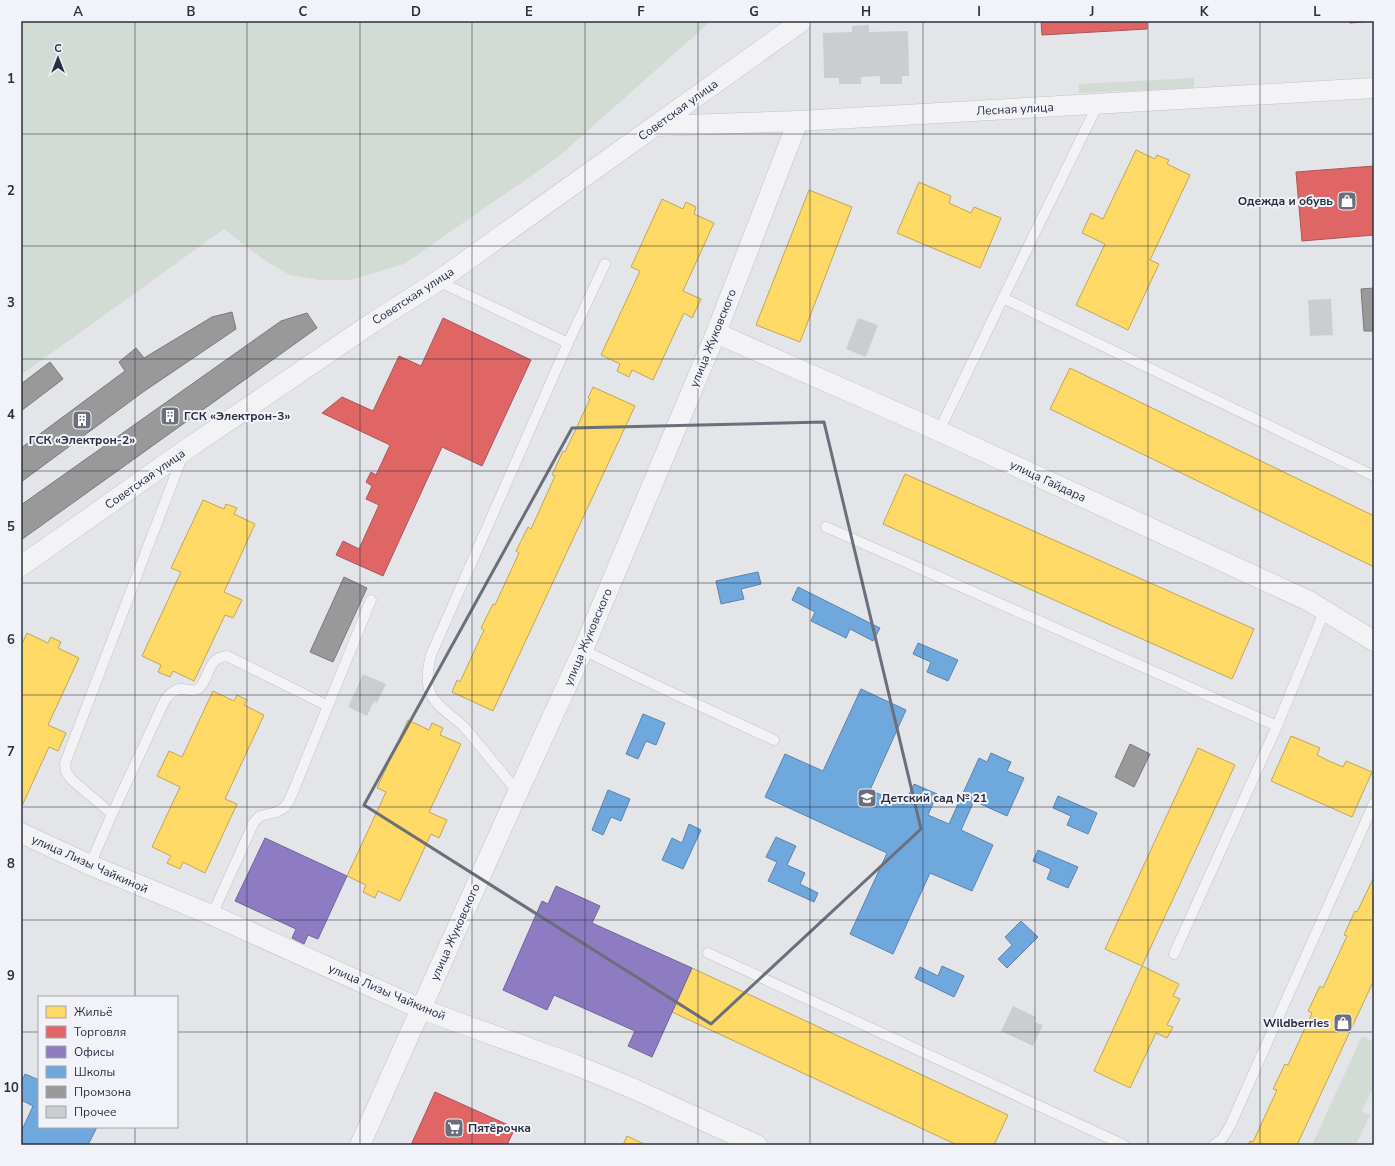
<svg xmlns="http://www.w3.org/2000/svg" width="1395" height="1166" font-family="'Nunito Sans',sans-serif">
  <style>
    .green { fill: #d3dcd4 }
    .homes { fill: #ffd966; stroke: #bfa65b }
    .shops { fill: #e06666; stroke: #a9565b }
    .offices { fill: #8e7cc3; stroke: #70659c }
    .schools { fill: #6fa8dc; stroke: #5a84ae }
    .industry { fill: #999; stroke: #787a7f }
    .building { fill: #cccdd0 }
    .lines { fill: none; stroke-linecap: round; stroke-linejoin: round }
    .lane-casing { stroke: #c2c3c6; stroke-width: 11 }
    .street-casing { stroke: #c2c3c6; stroke-width: 21 }
    .lane { stroke: #f3f3f5; stroke-width: 10 }
    .street { stroke: #f3f3f5; stroke-width: 20 }
    .marked { fill: none; stroke: #6b6f7c; stroke-width: 3; stroke-linejoin: round }
    .grid { fill: none; stroke: #2a3042; stroke-width: 1; stroke-opacity: 0.55 }
    .labels { text-anchor: middle; stroke-width: 4; stroke-linejoin: round; paint-order: stroke }
    .street-label { font-size: 12px; fill: #2a3042; stroke: #f1f3f8 }
    .poi-label { font-size: 12px; font-weight: bold; fill: #2a3042; stroke: #f1f3f8; text-anchor: start }
    .neatline { fill: none; stroke: #2a3042; stroke-width: 1.5 }
    .grid-label { font-size: 13px; text-anchor: middle; font-weight: bold; fill: #2a3042 }
  </style>
  <rect width="100%" height="100%" fill="#e4e5e8"/>
  <path class="green" d="M 21,21 L 711,21 L 557,158 L 404,264 L 350,280 L 319,280 L 290,275 L 264,260 L 224,229 L 21,375 Z
    M 1194,78 L 1194,88 L 1079,93 L 1079,84 Z
    M 1362,1036 L 1374,1042 L 1374,1093 L 1371,1092 L 1362,1111 L 1370,1115 L 1356,1145 L 1312,1145 Z"/>
  <path class="homes" d="M 1136,150 L 1155,159 L 1157,155 L 1169,160 L 1167,164 L 1190,175 L 1150,260 L 1159,264 L 1128,330 L 1076,305 L 1105,244 L 1082,233 L 1091,213 L 1103,219 Z
    M 919,182 L 951,196 L 949,203 L 971,213 L 974,207 L 1001,218 L 980,268 L 897,233 Z
    M 809,190 L 852,207 L 800,342 L 756,325 Z
    M 662,199 L 683,209 L 686,202 L 696,207 L 694,214 L 714,223 L 683,291 L 701,299 L 692,318 L 684,313 L 653,380 L 632,370 L 629,377 L 617,371 L 620,364 L 601,355 L 640,271 L 631,267 Z
    M 1070,368 L 1374,516 L 1374,567 L 1050,409 Z
    M 593,387 L 635,406 L 493,711 L 452,692 L 457,680 L 460,682 L 484,630 L 481,628 L 493,604 L 495,605 L 519,553 L 516,551 L 528,527 L 531,529 L 555,476 L 552,475 L 563,451 L 565,452 L 590,399 L 588,398 Z
    M 905,474 L 1254,629 L 1232,679 L 883,524 Z
    M 203,500 L 224,509 L 226,504 L 237,508 L 234,514 L 255,524 L 224,592 L 242,600 L 233,618 L 225,615 L 194,681 L 173,671 L 170,677 L 158,672 L 161,665 L 142,656 L 181,572 L 171,568 Z
    M 27,633 L 48,643 L 51,637 L 61,642 L 58,648 L 79,658 L 48,725 L 66,733 L 58,751 L 49,747 L 21,808 L 21,646 Z
    M 213,691 L 234,701 L 237,695 L 247,700 L 244,705 L 264,715 L 225,799 L 237,804 L 205,873 L 183,862 L 180,869 L 167,863 L 171,856 L 152,847 L 180,787 L 157,776 L 169,751 L 182,757 Z
    M 408,720 L 429,730 L 432,723 L 443,728 L 440,735 L 461,744 L 429,812 L 447,820 L 439,838 L 431,834 L 400,901 L 378,891 L 375,898 L 363,892 L 366,885 L 347,876 L 386,792 L 377,788 Z
    M 1291,736 L 1320,748 L 1317,755 L 1329,761 L 1343,767 L 1346,761 L 1372,772 L 1352,817 L 1271,781 Z
    M 1198,748 L 1235,765 L 1142,966 L 1105,949 Z
    M 1374,877 L 1374,980 L 1297,1145 L 1248,1145 L 1250,1141 L 1253,1142 L 1277,1090 L 1273,1089 L 1285,1064 L 1288,1065 L 1312,1013 L 1308,1011 L 1320,986 L 1323,988 L 1347,936 L 1344,935 L 1355,911 L 1357,912 Z
    M 1142,966 L 1179,984 L 1173,996 L 1180,999 L 1167,1025 L 1173,1027 L 1167,1038 L 1156,1033 L 1130,1088 L 1094,1071 Z
    M 692,968 L 1008,1115 L 994,1145 L 957,1145 L 672,1012 Z
    M 627,1136 L 646,1145 L 623,1145 Z"/>
  <path class="shops" d="M 1041,21 L 1147,21 L 1147,29 L 1042,35 Z
    M 1350,21 L 1374,21 L 1350,23 Z
    M 1374,166 L 1374,235 L 1302,241 L 1296,172 Z
    M 443,318 L 531,360 L 482,466 L 442,447 L 383,576 L 336,555 L 343,541 L 359,549 L 379,505 L 366,499 L 372,486 L 366,482 L 371,472 L 376,475 L 390,445 L 322,413 L 342,397 L 373,411 L 399,356 L 421,366 Z
    M 435,1092 L 515,1128 L 507,1145 L 411,1145 Z"/>
  <path class="offices" d="M 265,838 L 347,876 L 318,939 L 308,935 L 304,944 L 292,938 L 296,929 L 235,901 Z
    M 556,886 L 600,906 L 592,923 L 692,968 L 652,1057 L 628,1046 L 635,1031 L 554,995 L 547,1010 L 503,990 L 542,901 L 548,904 Z"/>
  <path class="schools" d="M 758,572 L 761,584 L 741,589 L 744,599 L 721,604 L 716,581 Z
    M 798,587 L 880,628 L 873,641 L 850,629 L 846,638 L 811,621 L 815,612 L 792,600 Z
    M 918,643 L 958,660 L 948,681 L 927,672 L 931,662 L 913,654 Z
    M 861,689 L 906,710 L 870,790 L 904,805 L 914,784 L 937,794 L 928,815 L 949,824 L 979,758 L 987,762 L 991,753 L 1011,762 L 1007,771 L 1024,778 L 1007,816 L 974,801 L 961,830 L 993,845 L 972,891 L 930,873 L 893,954 L 850,934 L 887,853 L 765,797 L 785,754 L 823,771 Z
    M 643,714 L 665,723 L 656,745 L 646,741 L 638,759 L 626,754 Z
    M 608,790 L 630,799 L 621,821 L 611,817 L 603,835 L 592,830 Z
    M 1058,796 L 1097,813 L 1088,834 L 1067,825 L 1071,816 L 1053,808 Z
    M 689,824 L 701,830 L 683,869 L 662,860 L 672,838 L 682,843 Z
    M 776,837 L 796,846 L 787,865 L 805,873 L 800,884 L 818,893 L 814,902 L 768,881 L 777,862 L 766,857 Z
    M 1038,850 L 1078,867 L 1068,888 L 1047,879 L 1051,869 L 1033,861 Z
    M 1021,921 L 1038,937 L 1007,968 L 998,959 L 1012,945 L 1005,937 Z
    M 942,966 L 964,976 L 954,997 L 915,978 L 920,967 L 938,976 Z
    M 25,1074 L 39,1080 L 39,1127 L 97,1127 L 88,1145 L 21,1145 L 21,1132 L 33,1106 L 21,1100 L 21,1083 Z"/>
  <path class="industry" d="M 1374,288 L 1374,331 L 1364,331 L 1361,289 Z
    M 232,312 L 236,329 L 143,392 L 21,482 L 21,448 L 125,371 L 119,362 L 136,348 L 144,358 L 212,317 Z
    M 307,313 L 317,328 L 21,540 L 21,505 L 281,321 Z
    M 50,362 L 63,379 L 21,411 L 21,384 Z
    M 344,577 L 367,588 L 333,662 L 310,652 Z
    M 1130,744 L 1150,754 L 1134,787 L 1115,777 Z"/>
  <path class="building" d="M 869,25 L 869,32 L 908,31 L 909,76 L 902,76 L 902,84 L 880,84 L 880,76 L 861,77 L 861,84 L 839,84 L 839,78 L 824,78 L 823,33 L 852,32 L 852,26 Z
    M 1331,299 L 1333,335 L 1310,336 L 1308,300 Z
    M 858,318 L 878,325 L 866,357 L 846,349 Z
    M 363,674 L 386,684 L 377,703 L 374,701 L 367,716 L 348,707 Z
    M 1013,1006 L 1036,1017 L 1034,1022 L 1043,1025 L 1033,1046 L 1001,1031 Z"/>
  <g class="lines">
    <defs>
      <path id="lane" d="M 1098,104 L 1003,298 L 1374,476
        M 438,281 L 568,343
        M 939,431 L 1003,298
        M 826,527 L 1277,726 L 1325,610
        M 583,650 L 651,683 L 774,740
        M 518,792 C 500,771 483,749 465,728 C 455,717 437,708 431,694 C 425,682 428,667 431,655 L 568,343 L 605,264
        M 112,814 L 72,780 L 66,772 L 65,763 L 183,455
        M 90,865 L 112,814 L 165,700 C 169,695 173,690 180,689 C 187,688 194,694 200,687 C 210,676 208,657 227,656 L 328,706
        M 212,915 L 254,822 L 260,816 L 277,812 L 285,807 L 290,799 L 371,600
        M 708,953 L 1124,1145
        M 1174,954 L 1277,726
        M 1214,1145 L 1222,1139 L 1230,1126 L 1374,803"/>
      <path id="street" d="M 656,126 L 798,121 L 1374,88
        M 716,333 L 939,431 L 1309,601 L 1374,641
        M 21,566 L 184,451 L 372,323 L 438,281 L 802,21
        M 21,833 L 90,865 L 212,915 L 421,1009 L 573,1064 L 632,1088 L 757,1145
        M 360,1145 L 518,792 L 583,650 L 716,333 L 798,121"/>
    </defs>
    <use href="#lane" class="lane-casing"/>
    <use href="#street" class="street-casing"/>
    <use href="#lane" class="lane"/>
    <use href="#street" class="street"/>
  </g>
  <path class="marked" d="M 824,422 L 921,829 L 711,1024 L 364,805 L 572,428 Z"/>
  <path class="grid" d="M 135,21 L 135,997M 247,21 L 247,1145M 360,21 L 360,1145M 472,21 L 472,1145M 585,21 L 585,1145M 698,21 L 698,1145M 810,21 L 810,1145M 923,21 L 923,1145M 1035,21 L 1035,1145M 1148,21 L 1148,1145M 1260,21 L 1260,1145M 21,134 L 1374,134M 21,246 L 1374,246M 21,359 L 1374,359M 21,471 L 1374,471M 21,583 L 1374,583M 21,695 L 1374,695M 21,807 L 1374,807M 21,920 L 1374,920M 21,1032 L 39,1032M 177,1032 L 1374,1032M 135,1127 L 135,1145"/>
  <defs>
    <symbol id="shop-square" viewBox="-11 -11 22 22"><rect x="-9" y="-9" width="18" height="18" rx="4" fill="#6b6f7c" stroke="#f1f3f8"/><path d="M-5-2.5h2.3a2.7 3.5 0 0 1 5.4 0H5L5.5 6h-11ZM-1.5-2.5h3a1.5 2.3 0 0 0-3 0Z" fill="#fff"/></symbol>
    <symbol id="building-square" viewBox="-11 -11 22 22"><rect x="-9" y="-9" width="18" height="18" rx="4" fill="#6b6f7c" stroke="#f1f3f8"/><path d="M-4-6H4V6H1V3H-1V6H-4ZM-2.5-4.3h1.7v1.8h-1.7ZM.8-4.3h1.7v1.8H.8ZM-2.5-1h1.7V.8h-1.7ZM.8-1h1.7V.8H.8Z" fill="#fff"/></symbol>
    <symbol id="school-square" viewBox="-11 -11 22 22"><rect x="-9" y="-9" width="18" height="18" rx="4" fill="#6b6f7c" stroke="#f1f3f8"/><path d="M0-5L7-2L0 1L-7-2ZM-4 1L0 2.5L4 1V4Q0 6-4 4Z" fill="#fff"/></symbol>
    <symbol id="supermarket-square" viewBox="-11 -11 22 22"><rect x="-9" y="-9" width="18" height="18" rx="4" fill="#6b6f7c" stroke="#f1f3f8"/><path d="M-6-5.5h2.5l.6 2H6L4.5 2H-2.5L-4.4-4H-6ZM-1.5 3.2a1.3 1.3 0 1 0 .1 0ZM3 3.2a1.3 1.3 0 1 0 .1 0Z" fill="#fff"/></symbol>
  </defs>
  <g fill-rule="evenodd">
    <use href="#shop-square" x="1336" y="190" width="22" height="22"/>
    <use href="#building-square" x="159" y="405" width="22" height="22"/>
    <use href="#building-square" x="71" y="409" width="22" height="22"/>
    <use href="#school-square" x="856" y="787" width="22" height="22"/>
    <use href="#shop-square" x="1332" y="1012" width="22" height="22"/>
    <use href="#supermarket-square" x="443" y="1117" width="22" height="22"/>
  </g>
  <g class="labels">
    <g class="street-label">
      <text transform="translate(1015 109) rotate(-3)" y="4">Лесная улица</text>
      <text transform="translate(678 110) rotate(-36)" y="4">Советская улица</text>
      <text transform="translate(413 296) rotate(-33)" y="4">Советская улица</text>
      <text transform="translate(713 338) rotate(-68)" y="4">улица Жуковского</text>
      <text transform="translate(145 479) rotate(-35)" y="4">Советская улица</text>
      <text transform="translate(1048 481) rotate(25)" y="4">улица Гайдара</text>
      <text transform="translate(588 637) rotate(-67)" y="4">улица Жуковского</text>
      <text transform="translate(90 864) rotate(24)" y="4">улица Лизы Чайкиной</text>
      <text transform="translate(455 932) rotate(-66)" y="4">улица Жуковского</text>
      <text transform="translate(387 992) rotate(23)" y="4">улица Лизы Чайкиной</text>
    </g>
    <g class="poi-label">
      <text x="1333" y="205" text-anchor="end">Одежда и обувь</text>
      <text x="184" y="420">ГСК «Электрон-3»</text>
      <text x="82" y="444" text-anchor="middle">ГСК «Электрон-2»</text>
      <text x="881" y="802">Детский сад № 21</text>
      <text x="1329" y="1027" text-anchor="end">Wildberries</text>
      <text x="468" y="1132">Пятёрочка</text>
    </g>
  </g>
  <rect width="1395" height="1166" fill="none" stroke="#f1f3f8" stroke-width="44"/>
  <rect x="38" y="996" width="140" height="132" fill="#f1f3f8" stroke="#a1a5af"/>
  <rect x="46" y="1006" width="20" height="12" fill="#ffd966" stroke="#a1a5af"/>
  <text x="74" y="1016" font-size="12" fill="#2a3042">Жильё</text>
  <rect x="46" y="1026" width="20" height="12" fill="#e06666" stroke="#a1a5af"/>
  <text x="74" y="1036" font-size="12" fill="#2a3042">Торговля</text>
  <rect x="46" y="1046" width="20" height="12" fill="#8e7cc3" stroke="#a1a5af"/>
  <text x="74" y="1056" font-size="12" fill="#2a3042">Офисы</text>
  <rect x="46" y="1066" width="20" height="12" fill="#6fa8dc" stroke="#a1a5af"/>
  <text x="74" y="1076" font-size="12" fill="#2a3042">Школы</text>
  <rect x="46" y="1086" width="20" height="12" fill="#999999" stroke="#a1a5af"/>
  <text x="74" y="1096" font-size="12" fill="#2a3042">Промзона</text>
  <rect x="46" y="1106" width="20" height="12" fill="#cccdd0" stroke="#a1a5af"/>
  <text x="74" y="1116" font-size="12" fill="#2a3042">Прочее</text>
  <g transform="translate(58 58)" stroke="#f1f3f8" stroke-width="3" paint-order="stroke">
  <path d="M0-3L7 15L0 10L-7 15Z" fill="#2a3042"/>
  <text y="-6" font-size="11" font-weight="bold" text-anchor="middle" fill="#2a3042">С</text>
  </g>
  <rect x="22" y="22" width="1351" height="1122" class="neatline"/>
  <g class="grid-label">
    <text x="78" y="16">A</text>
    <text x="191" y="16">B</text>
    <text x="303" y="16">C</text>
    <text x="416" y="16">D</text>
    <text x="529" y="16">E</text>
    <text x="641" y="16">F</text>
    <text x="754" y="16">G</text>
    <text x="866" y="16">H</text>
    <text x="979" y="16">I</text>
    <text x="1092" y="16">J</text>
    <text x="1204" y="16">K</text>
    <text x="1317" y="16">L</text>
    <text x="11" y="83">1</text>
    <text x="11" y="195">2</text>
    <text x="11" y="307">3</text>
    <text x="11" y="419">4</text>
    <text x="11" y="531">5</text>
    <text x="11" y="644">6</text>
    <text x="11" y="756">7</text>
    <text x="11" y="868">8</text>
    <text x="11" y="980">9</text>
    <text x="11" y="1092">10</text>
  </g>
</svg>
